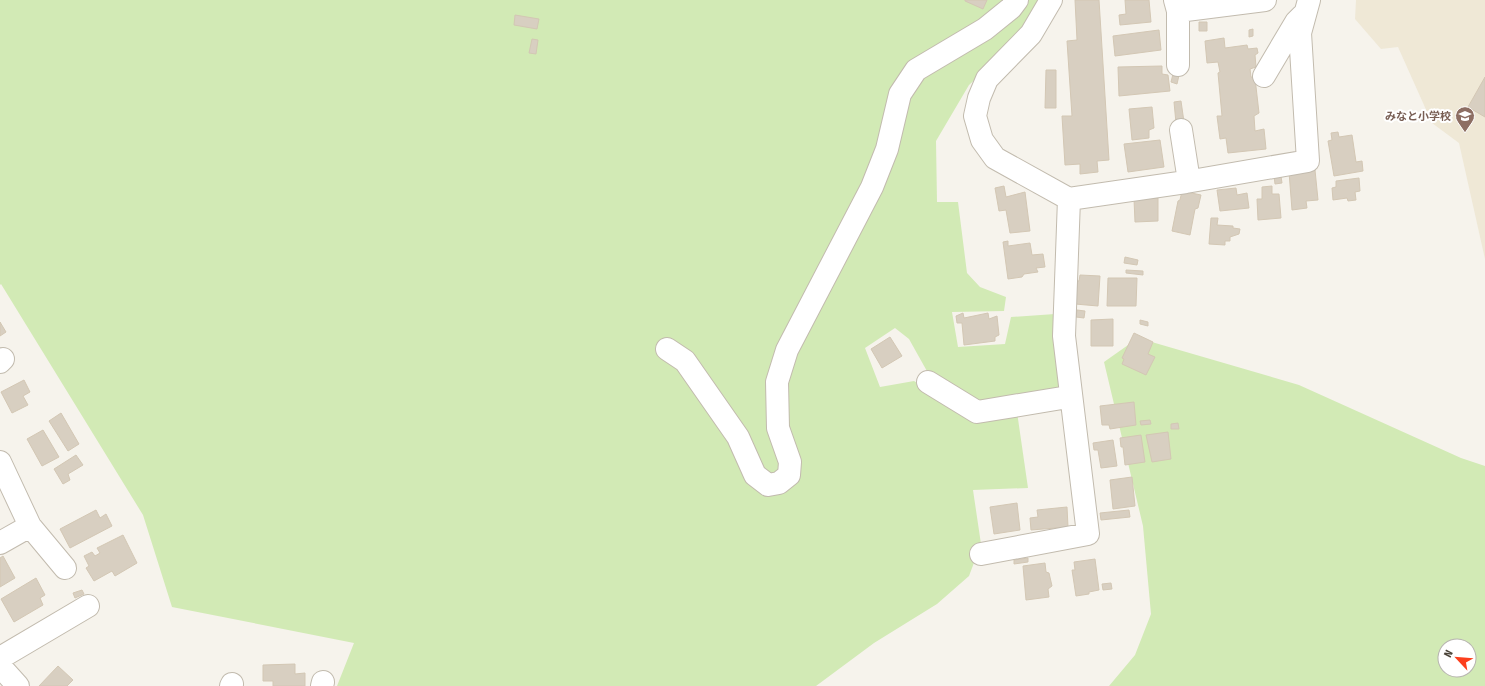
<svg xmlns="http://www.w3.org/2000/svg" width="1485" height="686" font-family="'Fira Sans Condensed','Noto Sans JP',sans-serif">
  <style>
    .education { fill: #efe8d6 }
    .green { fill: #d2eab5; fill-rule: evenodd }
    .building { fill: #d8cfc1; stroke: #d3c7b4 }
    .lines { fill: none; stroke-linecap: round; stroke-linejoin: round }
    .minor-casing { stroke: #c2bbae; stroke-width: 24 }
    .minor { stroke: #fff; stroke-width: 22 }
    .labels { text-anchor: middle; stroke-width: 4; stroke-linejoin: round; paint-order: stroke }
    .education-label { font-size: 11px; font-weight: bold; fill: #785e54; stroke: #fff; text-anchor: end }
  </style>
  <rect width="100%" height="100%" fill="#f6f3ec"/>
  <path class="education" d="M 1356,0 L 1485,0 L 1485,259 L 1459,143 L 1432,123 L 1398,47 L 1381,49 L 1355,19 Z"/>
  <path class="green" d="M 0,0 L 1045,0 L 1027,31 L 969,85 L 936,141 L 937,202 L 958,202 L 967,273 L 980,287 L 1006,297 L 1004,311 L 952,312 L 958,347 L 1005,344 L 1011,317 L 1055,314 L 1065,391 L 982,408 L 928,373 L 909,339 L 895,328 L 865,348 L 880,387 L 914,381 L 974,418 L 1017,412 L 1028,488 L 973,490 L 981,544 L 969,576 L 937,604 L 874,643 L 816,686 L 337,686 L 354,643 L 172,607 L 143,515 L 1,284 L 0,285 Z
    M 1138,338 L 1299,385 L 1461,458 L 1485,466 L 1485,686 L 1109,686 L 1135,655 L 1151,614 L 1143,526 L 1104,362 ZM 1445,646 L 1469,646 L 1469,670 L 1445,670 Z"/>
  <path class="building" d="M 965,0 L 987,0 L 983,9 L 965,1 Z
    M 1075,0 L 1099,0 L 1109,160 L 1097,161 L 1098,172 L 1080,174 L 1080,164 L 1065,165 L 1062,116 L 1072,116 L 1067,41 L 1077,40 Z
    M 1125,0 L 1149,0 L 1151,22 L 1120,25 L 1119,15 L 1126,14 Z
    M 515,15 L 539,19 L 537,29 L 514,25 Z
    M 1199,22 L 1207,22 L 1207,31 L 1199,31 Z
    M 1253,29 L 1253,36 L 1249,37 L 1249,30 Z
    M 1159,30 L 1161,50 L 1115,56 L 1113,36 Z
    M 1224,38 L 1225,48 L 1247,45 L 1248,49 L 1257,48 L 1258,53 L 1255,55 L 1256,67 L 1250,69 L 1251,77 L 1255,78 L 1259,113 L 1254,116 L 1255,131 L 1264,129 L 1266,149 L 1228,153 L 1226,138 L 1220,139 L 1217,116 L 1222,116 L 1218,73 L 1220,72 L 1218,62 L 1207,63 L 1205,41 Z
    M 532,39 L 538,40 L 536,54 L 529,53 Z
    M 1162,66 L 1162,74 L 1168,75 L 1170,91 L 1119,96 L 1118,67 Z
    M 1046,70 L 1056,70 L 1056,108 L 1045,108 Z
    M 1174,70 L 1180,71 L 1177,84 L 1171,82 Z
    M 1485,77 L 1485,117 L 1468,107 Z
    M 1181,101 L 1184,122 L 1176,123 L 1174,102 Z
    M 1152,107 L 1154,128 L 1149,130 L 1149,138 L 1132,140 L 1129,109 Z
    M 1338,132 L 1339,137 L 1352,135 L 1356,162 L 1362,161 L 1363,171 L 1334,176 L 1328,141 L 1332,140 L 1331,133 Z
    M 1160,140 L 1164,167 L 1128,172 L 1124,144 Z
    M 1315,170 L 1318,200 L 1306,201 L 1307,208 L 1292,210 L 1289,172 Z
    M 1274,176 L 1281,176 L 1282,183 L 1275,184 Z
    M 1359,178 L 1360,191 L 1355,192 L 1356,200 L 1348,201 L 1347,198 L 1333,200 L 1332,188 L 1336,187 L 1336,181 Z
    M 1004,186 L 1006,197 L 1025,192 L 1030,231 L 1010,233 L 1006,210 L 999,211 L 995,188 Z
    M 1272,186 L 1272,194 L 1279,194 L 1281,218 L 1258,220 L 1257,199 L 1262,199 L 1262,187 Z
    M 1236,188 L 1237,195 L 1247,193 L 1249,208 L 1220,211 L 1217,190 Z
    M 1182,191 L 1201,195 L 1198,208 L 1195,209 L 1190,235 L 1172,231 L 1178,201 L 1180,200 Z
    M 1158,198 L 1158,221 L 1135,222 L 1134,199 Z
    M 1211,218 L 1218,218 L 1217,225 L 1233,226 L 1233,228 L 1240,229 L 1239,234 L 1230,237 L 1230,241 L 1225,241 L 1225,245 L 1209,244 Z
    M 1008,241 L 1008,246 L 1030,243 L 1032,255 L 1043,254 L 1045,267 L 1036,268 L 1038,272 L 1024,274 L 1022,277 L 1008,279 L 1003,242 Z
    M 1125,257 L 1138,260 L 1137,265 L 1124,263 Z
    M 1126,270 L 1143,271 L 1143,275 L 1126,273 Z
    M 1080,275 L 1100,276 L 1098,306 L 1075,304 L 1077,281 L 1079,281 Z
    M 1108,278 L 1137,278 L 1136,306 L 1107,306 Z
    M 1077,310 L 1085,311 L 1084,318 L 1076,317 Z
    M 963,313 L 964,318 L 988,313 L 989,319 L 997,316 L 999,335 L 995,337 L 995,341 L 964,345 L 962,323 L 957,323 L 956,316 Z
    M 1113,319 L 1113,346 L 1091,346 L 1091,320 Z
    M 1140,320 L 1148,322 L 1148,326 L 1140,324 Z
    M 0,322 L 6,332 L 0,336 Z
    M 1134,333 L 1153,342 L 1148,354 L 1155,357 L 1146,375 L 1122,364 L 1124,359 L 1122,358 Z
    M 890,337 L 902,356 L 882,368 L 871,349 Z
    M 24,380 L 30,392 L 23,396 L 28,405 L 12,413 L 1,392 Z
    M 1134,402 L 1136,425 L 1110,429 L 1109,425 L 1102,425 L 1100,406 Z
    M 61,413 L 79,444 L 68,451 L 49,421 Z
    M 1150,420 L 1151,424 L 1141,425 L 1140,421 Z
    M 1178,423 L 1179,429 L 1171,429 L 1171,424 Z
    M 43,430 L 59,457 L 42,466 L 27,439 Z
    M 1168,432 L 1171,459 L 1152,462 L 1146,435 Z
    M 1141,435 L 1145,462 L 1125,465 L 1123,447 L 1121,447 L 1120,438 Z
    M 1113,440 L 1117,466 L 1101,468 L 1098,450 L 1094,450 L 1093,443 Z
    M 76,455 L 83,465 L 68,474 L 70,480 L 63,484 L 54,469 Z
    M 1132,477 L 1135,506 L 1113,509 L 1110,480 Z
    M 1017,503 L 1020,530 L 994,534 L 990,507 Z
    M 1067,507 L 1068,527 L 1031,530 L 1030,518 L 1038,517 L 1037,510 Z
    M 96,510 L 100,518 L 106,514 L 112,526 L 70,548 L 60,529 Z
    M 1129,510 L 1130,517 L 1101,520 L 1100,513 Z
    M 123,535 L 137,563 L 115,576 L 112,571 L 94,581 L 86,568 L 89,566 L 84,556 L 92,552 L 95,556 L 100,553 L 97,548 Z
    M 3,556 L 15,578 L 0,587 L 0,558 Z
    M 1028,558 L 1028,562 L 1014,564 L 1014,560 Z
    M 1095,559 L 1099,590 L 1089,592 L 1089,594 L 1076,596 L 1072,570 L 1075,570 L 1074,562 Z
    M 1045,563 L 1046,572 L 1049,573 L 1052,586 L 1048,589 L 1049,597 L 1026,600 L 1023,566 Z
    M 36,578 L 45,595 L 40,598 L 43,605 L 14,622 L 1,599 Z
    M 1111,583 L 1112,589 L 1103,590 L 1102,584 Z
    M 82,590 L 84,594 L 75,598 L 73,593 Z
    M 295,664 L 295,674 L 305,673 L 305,686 L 273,686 L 273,681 L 263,681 L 263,665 Z
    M 58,666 L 73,680 L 67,686 L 39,686 Z"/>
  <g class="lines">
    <defs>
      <path id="minor" d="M 1051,0 L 1031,34 L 987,79 L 979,98 L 975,116 L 982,140 L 995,158 L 1069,199 L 1186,182 L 1308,161 L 1300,33 L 1309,0
        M 1175,0 L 1178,11 L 1178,65
        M 1178,11 L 1265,0
        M 1264,76 L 1296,22 L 1302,16
        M 1181,130 L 1189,181
        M 667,349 L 685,361 L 738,437 L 755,475 L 768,485 L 779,483 L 789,475 L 790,462 L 778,428 L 777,382 L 787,350 L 872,187 L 887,149 L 900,94 L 916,70 L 985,29 L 1011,8 L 1017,0
        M 0,362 L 3,359
        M 928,382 L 977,412 L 1068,397 L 1071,395
        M 0,462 L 30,526 L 65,568
        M 0,543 L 30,526
        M 981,554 L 1088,534 L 1064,336 L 1069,199
        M 0,658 L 88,606
        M 0,666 L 18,686
        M 231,686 L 232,684
        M 322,686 L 323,682"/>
    </defs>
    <use href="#minor" class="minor-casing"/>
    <use href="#minor" class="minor"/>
  </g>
  <defs>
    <symbol id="school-pin" viewBox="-11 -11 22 30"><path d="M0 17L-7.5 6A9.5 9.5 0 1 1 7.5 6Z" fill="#8d6e63" stroke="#fff"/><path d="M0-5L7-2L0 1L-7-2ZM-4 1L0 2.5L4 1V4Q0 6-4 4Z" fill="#fff"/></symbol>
  </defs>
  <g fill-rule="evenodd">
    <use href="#school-pin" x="1454" y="105" width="22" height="30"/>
  </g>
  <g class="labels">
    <g class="education-label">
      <text x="1451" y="120">みなと小学校</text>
    </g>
  </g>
  <g transform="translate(1457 658) rotate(296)"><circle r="19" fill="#ffffff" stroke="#b7b4b0"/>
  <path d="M0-3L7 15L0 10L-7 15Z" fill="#fc3f1d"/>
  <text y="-6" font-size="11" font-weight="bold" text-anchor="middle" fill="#4b4439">N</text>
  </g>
</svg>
